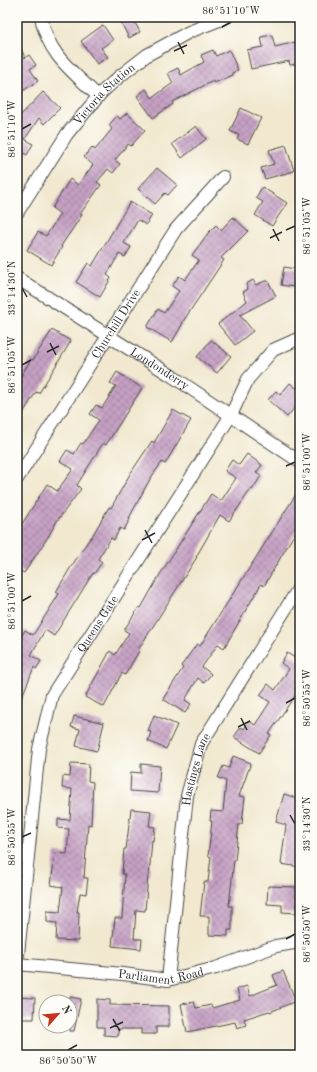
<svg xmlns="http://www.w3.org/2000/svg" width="317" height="1072" font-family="'Old Standard TT',serif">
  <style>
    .building { fill: url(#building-cross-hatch) }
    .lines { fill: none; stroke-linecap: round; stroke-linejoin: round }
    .street-casing { stroke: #494744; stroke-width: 14 }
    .street { stroke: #fff; stroke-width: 12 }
    .ticks { fill: none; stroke: #2b2b2b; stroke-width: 1.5 }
    .labels { text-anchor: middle; stroke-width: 3; stroke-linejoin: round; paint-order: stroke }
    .street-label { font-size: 12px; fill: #2b2b2b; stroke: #fdfcf7 }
    .neatline { fill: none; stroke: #2b2b2b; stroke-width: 1.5 }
    .ticks-label { font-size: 10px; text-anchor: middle; fill: #2b2b2b }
  </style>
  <defs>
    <pattern id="building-cross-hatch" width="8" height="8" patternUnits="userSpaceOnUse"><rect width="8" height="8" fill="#c6a1c5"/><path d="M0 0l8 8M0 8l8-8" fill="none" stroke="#a183a0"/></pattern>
  </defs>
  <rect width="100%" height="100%" fill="#fdfcf7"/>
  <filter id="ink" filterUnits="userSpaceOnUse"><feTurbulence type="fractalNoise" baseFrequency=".025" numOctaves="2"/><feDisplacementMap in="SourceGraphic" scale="8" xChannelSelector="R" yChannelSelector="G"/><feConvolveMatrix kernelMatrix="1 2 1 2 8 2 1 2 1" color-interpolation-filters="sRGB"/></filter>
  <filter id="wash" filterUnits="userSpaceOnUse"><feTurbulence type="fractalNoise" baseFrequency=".012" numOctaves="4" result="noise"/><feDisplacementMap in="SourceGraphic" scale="16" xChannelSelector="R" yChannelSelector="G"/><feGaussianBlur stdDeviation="0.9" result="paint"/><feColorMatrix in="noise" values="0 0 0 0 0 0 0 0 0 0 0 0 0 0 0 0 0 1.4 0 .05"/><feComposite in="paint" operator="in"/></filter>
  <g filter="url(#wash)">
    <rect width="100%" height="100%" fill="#f1e8cf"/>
    <g id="blocks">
      <path class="building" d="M 118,17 L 132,17 L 140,32 L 129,38 Z
        M 103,25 L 113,40 L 101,48 L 108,57 L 97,64 L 81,41 Z
        M 272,35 L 275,47 L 300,41 L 300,63 L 290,65 L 289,61 L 251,69 L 247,50 L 263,47 L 261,37 Z
        M 17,39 L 25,58 L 29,55 L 36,65 L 30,69 L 38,81 L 21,92 L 17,86 Z
        M 213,50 L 216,56 L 229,50 L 238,70 L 232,73 L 233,75 L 214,83 L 213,81 L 172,102 L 173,104 L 153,118 L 137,96 L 146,89 L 152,98 L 173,83 L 168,73 L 178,68 L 181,75 L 204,62 L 201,55 Z
        M 43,92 L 60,108 L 44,124 L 39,118 L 25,139 L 33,144 L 27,155 L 19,150 L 17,152 L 17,119 Z
        M 241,108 L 261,118 L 248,144 L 237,139 L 239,135 L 230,131 Z
        M 127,113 L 145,130 L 131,146 L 128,144 L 115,160 L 120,164 L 113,173 L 108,169 L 97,182 L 101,185 L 80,214 L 82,215 L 61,246 L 62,247 L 51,265 L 27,250 L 38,232 L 46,236 L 60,214 L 52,208 L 70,179 L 78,185 L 93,165 L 84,157 L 92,147 L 95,150 L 112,129 L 109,125 L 117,116 L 120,119 Z
        M 196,126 L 206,139 L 182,158 L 172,144 Z
        M 286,145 L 294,171 L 265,179 L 261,168 L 274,164 L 269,150 Z
        M 157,168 L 177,185 L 168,195 L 165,193 L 155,204 L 138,189 Z
        M 262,187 L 287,203 L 272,226 L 255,215 L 263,202 L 256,198 Z
        M 130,202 L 152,215 L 146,225 L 138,220 L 124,243 L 131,247 L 125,257 L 119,254 L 107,275 L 111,278 L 100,297 L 76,282 L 88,263 L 92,266 Z
        M 233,217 L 248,231 L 221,258 L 224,260 L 182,323 L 183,323 L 172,342 L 147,327 L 158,309 L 164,313 L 179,291 L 172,286 L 179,276 L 185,280 L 199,260 L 192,255 L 209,232 L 216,225 L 221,230 Z
        M 284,267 L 300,270 L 300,284 L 294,287 L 281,285 Z
        M 253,280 L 256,285 L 265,281 L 268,281 L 276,296 L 240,315 L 253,331 L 235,345 L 218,324 L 247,301 L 243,292 L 248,289 L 246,284 Z
        M 52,330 L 71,341 L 39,393 L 36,392 L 17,423 L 17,383 L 31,359 L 33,360 Z
        M 211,340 L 231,356 L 217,373 L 197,357 Z
        M 117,372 L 142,388 L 106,445 L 103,443 L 77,485 L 81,489 L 57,521 L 48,537 L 24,573 L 17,569 L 17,532 L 47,484 L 57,491 L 73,469 L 60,461 L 67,450 L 74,454 L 81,443 L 83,444 L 99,420 L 90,414 L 96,405 L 102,408 L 116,386 L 110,383 Z
        M 290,383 L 300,391 L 300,401 L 287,417 L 268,400 L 276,391 L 280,395 Z
        M 173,410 L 191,420 L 165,464 L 162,462 L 150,479 L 129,518 L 130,519 L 124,530 L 120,528 L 114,540 L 111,538 L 98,559 L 102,562 L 94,574 L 93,573 L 54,636 L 45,630 L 31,655 L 41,661 L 36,669 L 34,667 L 17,709 L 17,644 L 25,630 L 33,635 L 59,594 L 56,592 L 69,570 L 90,538 L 91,538 L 109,507 L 111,508 L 130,474 L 152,441 L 154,443 Z
        M 247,454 L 262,465 L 256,473 L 261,476 L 252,490 L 251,489 L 229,521 L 220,515 L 196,557 L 197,557 L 138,650 L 139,651 L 125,675 L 122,673 L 104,707 L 85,697 L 110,651 L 115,655 L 129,633 L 124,630 L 139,607 L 141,608 L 159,576 L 211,494 L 221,501 L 236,478 L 225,471 L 232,460 L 239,465 Z
        M 300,488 L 300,524 L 264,586 L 261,584 L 224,648 L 218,644 L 202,667 L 211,674 L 204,683 L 198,678 L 185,700 L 191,704 L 185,713 L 163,699 L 183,668 L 181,666 L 197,644 L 200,646 Z
        M 287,653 L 300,661 L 300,688 L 269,734 L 271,735 L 259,753 L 234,737 L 241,727 L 244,729 L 249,721 L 255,725 L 270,702 L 260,695 L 268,684 L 275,690 L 289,669 L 281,663 Z
        M 154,715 L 177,725 L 166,749 L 148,741 L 151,732 L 148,731 Z
        M 74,716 L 104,723 L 97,751 L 76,746 L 80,729 L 71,727 Z
        M 233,756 L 251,763 L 239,796 L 245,797 L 242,824 L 239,824 L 235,860 L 234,860 L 229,906 L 232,906 L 232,930 L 228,930 L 228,936 L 209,935 L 209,916 L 200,916 L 204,882 L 208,882 L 211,857 L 208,856 L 212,821 L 210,821 L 211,811 L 223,812 L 226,781 L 218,778 L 223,766 L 229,768 Z
        M 71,763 L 89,764 L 88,781 L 93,782 L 91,825 L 88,824 L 84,878 L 88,878 L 86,894 L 80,893 L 77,912 L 79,912 L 78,941 L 56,940 L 57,923 L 47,922 L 47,911 L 60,912 L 63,887 L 51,885 L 55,853 L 67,854 L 69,829 L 58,828 L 58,819 L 70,820 L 72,789 L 62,788 L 63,776 L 70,777 Z
        M 141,764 L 160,766 L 158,793 L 130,791 L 131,772 L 141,773 Z
        M 284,794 L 300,799 L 300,806 L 297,815 L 300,816 L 300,867 L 281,864 L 286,825 L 276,822 Z
        M 131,809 L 151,811 L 149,826 L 155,827 L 153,841 L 152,840 L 149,876 L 148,876 L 145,911 L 136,910 L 134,939 L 142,939 L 141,949 L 112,946 L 115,918 L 122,918 L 125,874 L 122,874 L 124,849 L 126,849 Z
        M 268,886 L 297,887 L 296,913 L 282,912 L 282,905 L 267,904 Z
        M 283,971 L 296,1001 L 270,1012 L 269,1011 L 244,1019 L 246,1025 L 237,1028 L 235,1022 L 187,1032 L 181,1004 L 194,1002 L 196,1008 L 211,1005 L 212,1008 L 240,1000 L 237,989 L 247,986 L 250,996 L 277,985 L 273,975 Z
        M 17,997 L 35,998 L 34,1019 L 17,1019 Z
        M 70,997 L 81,999 L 74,1031 L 70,1031 Z
        M 97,999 L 110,1000 L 110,1005 L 169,1006 L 169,1027 L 156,1027 L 156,1034 L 141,1034 L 141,1029 L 118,1029 L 118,1036 L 104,1035 L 104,1027 L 97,1027 Z"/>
    </g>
  </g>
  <g filter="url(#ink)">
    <use href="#blocks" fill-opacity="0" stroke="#494744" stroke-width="1"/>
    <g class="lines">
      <defs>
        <g id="street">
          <path d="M 41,17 C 48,55 72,71 98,96"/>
          <path id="s1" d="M 17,213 L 67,134 L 102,92 L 120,76 L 147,55 L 189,32 L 227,17"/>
          <path id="s2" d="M 17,278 L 172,376 L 300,462"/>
          <path id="s3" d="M 17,479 L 176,229 L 223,177"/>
          <path id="s4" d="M 17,964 L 39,749 L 52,695 L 231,415 L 248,379 L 273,350 L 300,338"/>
          <path id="s5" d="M 17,964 L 123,974 L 168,980 L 216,968 L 276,946 L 300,942"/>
          <path id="s6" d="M 168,980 L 187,796 L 201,744 L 300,586"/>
        </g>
      </defs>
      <use href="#street" class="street-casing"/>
      <use href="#street" class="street"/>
    </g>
  </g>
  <path class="ticks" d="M 222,27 L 231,22M 178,42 L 184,54M 174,51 L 187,45M 22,129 L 31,124M 273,229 L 279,241M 286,230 L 295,226M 270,238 L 282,232M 22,288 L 27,297M 50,343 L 56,355M 47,352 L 59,346M 22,365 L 31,360M 286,466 L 295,462M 145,530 L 152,543M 142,540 L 155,533M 22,601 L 31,596M 286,703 L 295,698M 241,718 L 247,730M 238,727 L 250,721M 290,815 L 295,824M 22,837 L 31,833M 286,939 L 295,934M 113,1019 L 120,1031M 110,1028 L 123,1022M 68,1050 L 77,1045"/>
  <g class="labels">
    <g class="street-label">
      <text dy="4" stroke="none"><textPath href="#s1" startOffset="148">Victoria Station</textPath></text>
      <text dy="4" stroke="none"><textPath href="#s3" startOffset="184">Churchill Drive</textPath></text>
      <text dy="4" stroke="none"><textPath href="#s2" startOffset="169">Londonderry</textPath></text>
      <text dy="4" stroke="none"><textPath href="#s4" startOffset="356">Queens Gate</textPath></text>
      <text dy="4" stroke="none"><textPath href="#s6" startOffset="213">Hastings Lane</textPath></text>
      <text dy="4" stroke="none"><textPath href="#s5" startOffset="145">Parliament Road</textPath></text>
    </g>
  </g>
  <rect width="317" height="1072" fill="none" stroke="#fdfcf7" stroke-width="44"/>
  <g transform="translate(58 1014) rotate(63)"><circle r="19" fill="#fdfcf7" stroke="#a9a8a5"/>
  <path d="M0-3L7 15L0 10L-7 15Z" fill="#c8321e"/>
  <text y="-6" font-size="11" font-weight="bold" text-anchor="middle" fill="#2b2b2b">N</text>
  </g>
  <rect x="22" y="22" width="273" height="1028" class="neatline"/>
  <g class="ticks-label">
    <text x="231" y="14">86°51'10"W</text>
    <text transform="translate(11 129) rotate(-90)" y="4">86°51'10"W</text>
    <text transform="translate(306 226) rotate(-90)" y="4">86°51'05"W</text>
    <text transform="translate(11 288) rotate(-90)" y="4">33°14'30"N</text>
    <text transform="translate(11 365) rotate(-90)" y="4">86°51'05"W</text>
    <text transform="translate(306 462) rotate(-90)" y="4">86°51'00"W</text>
    <text transform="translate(11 601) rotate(-90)" y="4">86°51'00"W</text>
    <text transform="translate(306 698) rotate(-90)" y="4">86°50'55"W</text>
    <text transform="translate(306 824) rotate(-90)" y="4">33°14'30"N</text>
    <text transform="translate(11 837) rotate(-90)" y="4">86°50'55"W</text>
    <text transform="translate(306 934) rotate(-90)" y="4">86°50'50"W</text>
    <text x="68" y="1064">86°50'50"W</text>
  </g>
</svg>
